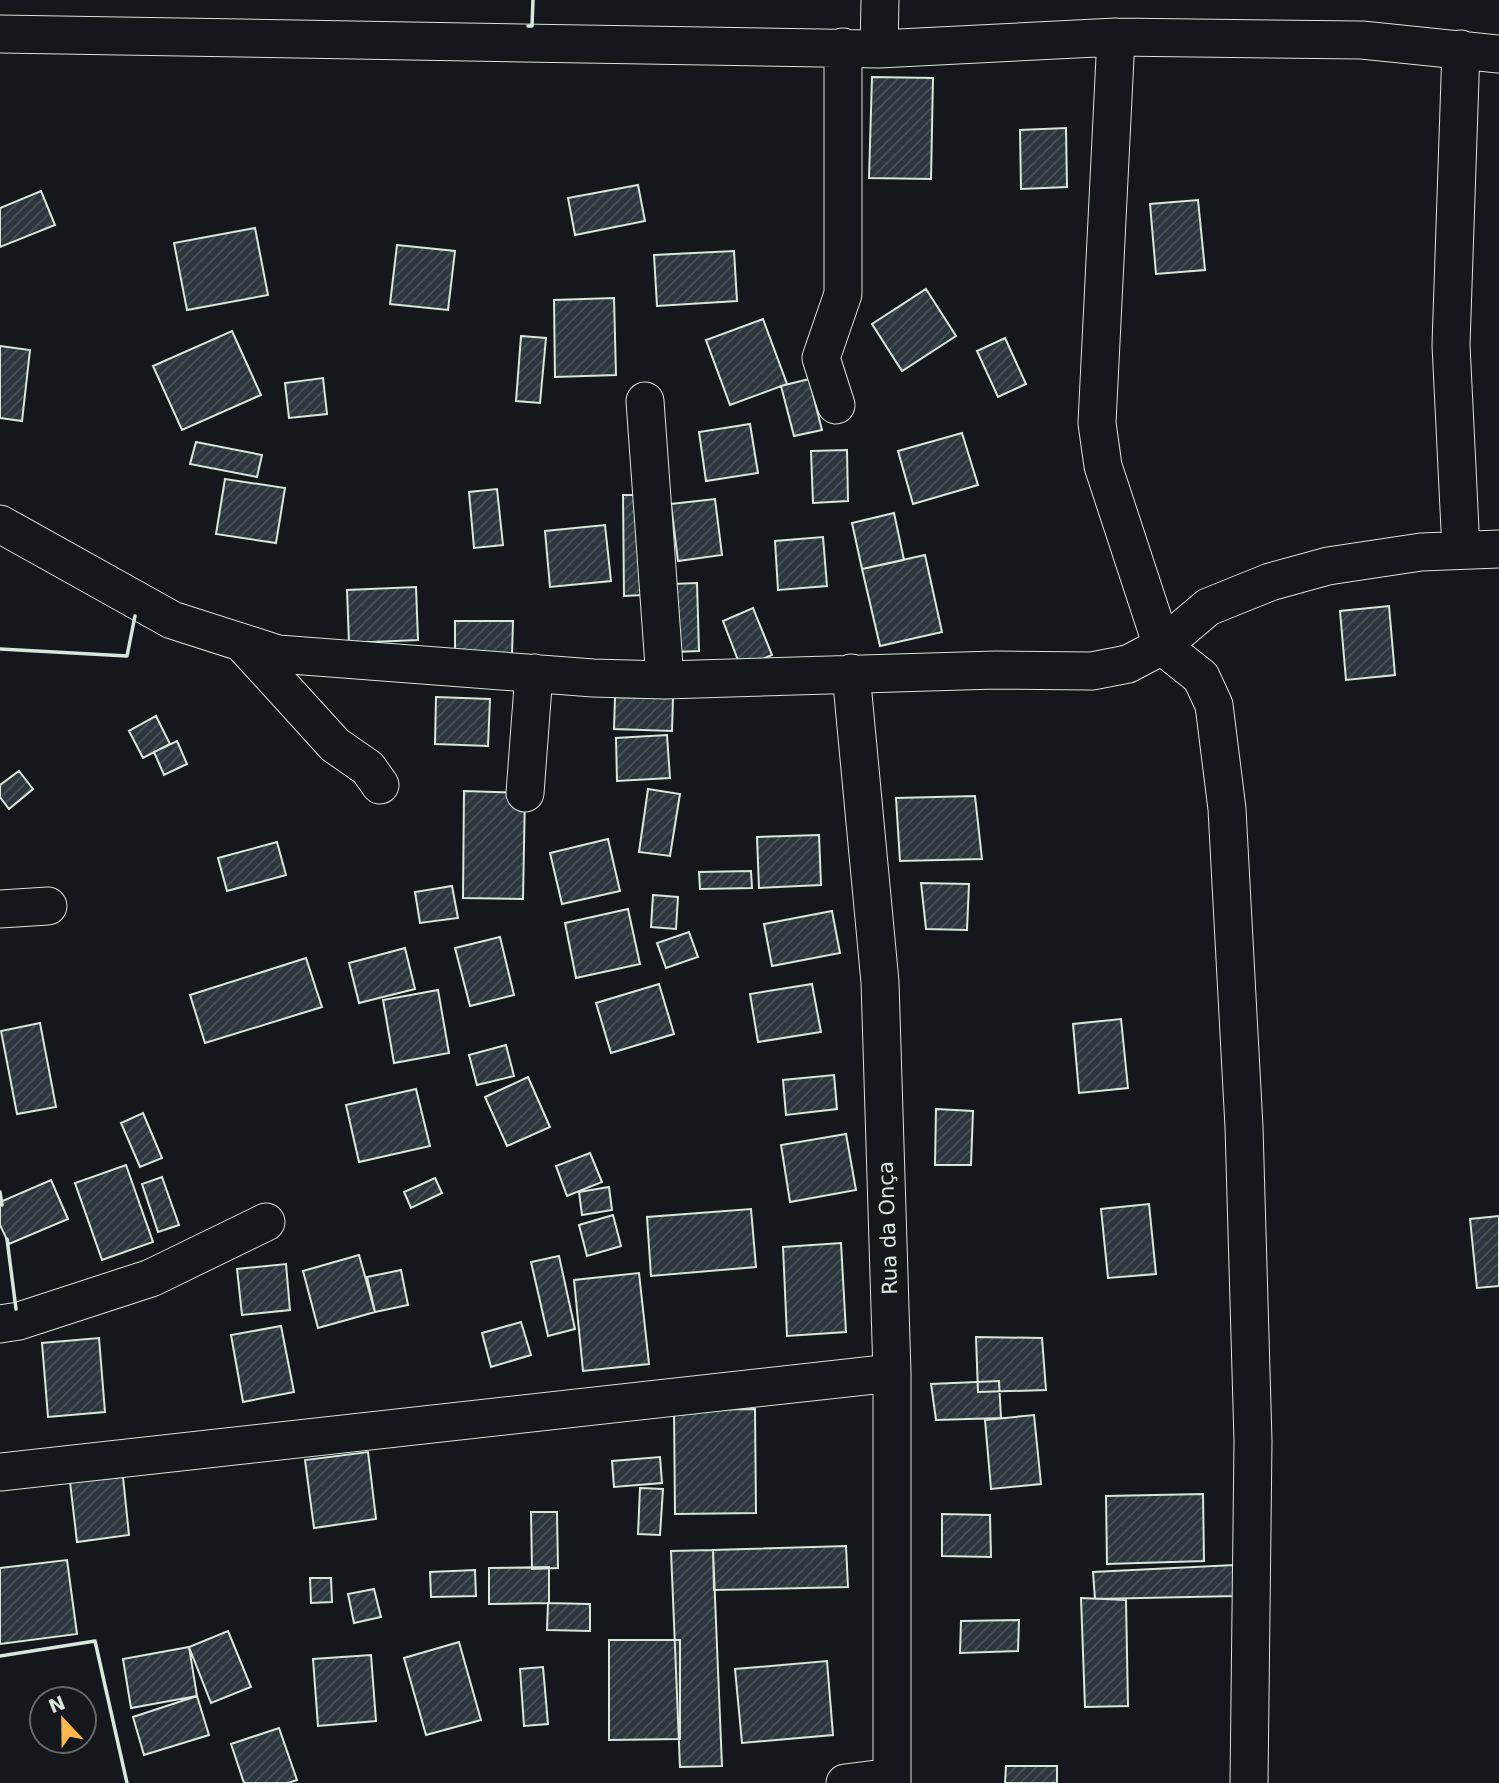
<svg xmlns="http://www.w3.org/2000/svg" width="1499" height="1783" font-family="'DejaVu Sans',sans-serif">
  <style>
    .building { fill: url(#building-hatch); stroke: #d8e6dc; stroke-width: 2 }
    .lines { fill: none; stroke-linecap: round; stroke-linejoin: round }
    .minor-casing { stroke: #d8e6dc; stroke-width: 39 }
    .minor { stroke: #14181c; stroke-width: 37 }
    .wall { stroke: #d8e6dc; stroke-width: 3.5 }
    .labels { text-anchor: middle; stroke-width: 5; stroke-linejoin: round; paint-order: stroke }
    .street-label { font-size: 21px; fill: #d8e6dc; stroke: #14181c }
  </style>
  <defs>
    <pattern id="building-hatch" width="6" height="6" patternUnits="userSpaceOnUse" patternTransform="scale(1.75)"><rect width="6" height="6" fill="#2c363c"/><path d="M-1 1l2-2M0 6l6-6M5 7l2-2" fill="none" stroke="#4a5358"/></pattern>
  </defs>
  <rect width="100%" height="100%" fill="#14181c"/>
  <path class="building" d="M 872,77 L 933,78 L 931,179 L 869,178 Z
    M 1066,128 L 1067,187 L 1021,189 L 1020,130 Z
    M 638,185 L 645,221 L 575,235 L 568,198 Z
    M 41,191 L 55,225 L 0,247 L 0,208 Z
    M 1198,200 L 1205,270 L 1156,274 L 1150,204 Z
    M 255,228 L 268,295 L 187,310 L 174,243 Z
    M 397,245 L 455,251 L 448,310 L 390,304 Z
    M 734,251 L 737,301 L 657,306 L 654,255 Z
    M 926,289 L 956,336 L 902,371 L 872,324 Z
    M 614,298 L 616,375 L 555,377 L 554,300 Z
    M 763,319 L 787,384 L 730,405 L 706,340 Z
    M 232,331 L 261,395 L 182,430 L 153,366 Z
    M 521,336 L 546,338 L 540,403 L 516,401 Z
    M 1005,338 L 1026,384 L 998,397 L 977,351 Z
    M 0,346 L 30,350 L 22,421 L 0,418 Z
    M 323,378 L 327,414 L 289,418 L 285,383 Z
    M 809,379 L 822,430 L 794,436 L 781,386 Z
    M 750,424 L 758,473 L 706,481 L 699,432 Z
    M 962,433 L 978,485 L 913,504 L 898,451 Z
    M 196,442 L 262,455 L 257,477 L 190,464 Z
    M 847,450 L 848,501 L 813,503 L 811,451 Z
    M 225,479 L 285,488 L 276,543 L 216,534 Z
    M 497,489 L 503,545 L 474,548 L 469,492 Z
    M 623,495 L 643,495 L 644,595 L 624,596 Z
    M 715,499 L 722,555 L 678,561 L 671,504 Z
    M 894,513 L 904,560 L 862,569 L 852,523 Z
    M 605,525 L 611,581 L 550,587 L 545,531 Z
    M 823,537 L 827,586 L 778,590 L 775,541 Z
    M 925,555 L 942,632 L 880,646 L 862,569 Z
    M 697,583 L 699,651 L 674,652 L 672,584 Z
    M 416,587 L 418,640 L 349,643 L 347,590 Z
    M 1389,606 L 1395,675 L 1346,680 L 1340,611 Z
    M 753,608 L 772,655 L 741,668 L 723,621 Z
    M 455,621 L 513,621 L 512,655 L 455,654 Z
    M 436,697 L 490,699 L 488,746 L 435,744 Z
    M 615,697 L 673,698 L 672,731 L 614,729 Z
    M 156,716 L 170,744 L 143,758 L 129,731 Z
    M 667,735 L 670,778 L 617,781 L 616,738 Z
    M 177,741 L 187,764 L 164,775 L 154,752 Z
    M 19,771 L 33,789 L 9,809 L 0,797 L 0,785 Z
    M 648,789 L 680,794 L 670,856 L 639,852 Z
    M 464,791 L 525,793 L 523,899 L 463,898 Z
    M 975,796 L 982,859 L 900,861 L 896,798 Z
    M 819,835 L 821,885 L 759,888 L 757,837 Z
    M 608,839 L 620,891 L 562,904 L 550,853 Z
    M 277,842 L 286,875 L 227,891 L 218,858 Z
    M 751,871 L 752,888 L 700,889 L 699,872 Z
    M 921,883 L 969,884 L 967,930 L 926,929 Z
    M 452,886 L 458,918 L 420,923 L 415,892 Z
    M 653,895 L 678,897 L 676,929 L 651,927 Z
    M 628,909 L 640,964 L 576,978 L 565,923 Z
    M 832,911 L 840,953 L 772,966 L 764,924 Z
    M 689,932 L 698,957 L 666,968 L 657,943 Z
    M 500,937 L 514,995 L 470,1006 L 455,948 Z
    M 405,948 L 415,989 L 359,1003 L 349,963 Z
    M 306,958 L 322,1007 L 205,1043 L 190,995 Z
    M 659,984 L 674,1034 L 611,1053 L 596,1003 Z
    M 812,984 L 821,1032 L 758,1042 L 750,994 Z
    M 438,990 L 449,1053 L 394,1063 L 383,1000 Z
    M 1121,1019 L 1128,1088 L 1079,1093 L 1073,1024 Z
    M 40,1023 L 56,1107 L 17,1114 L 1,1031 Z
    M 506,1045 L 514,1076 L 477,1085 L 469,1055 Z
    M 834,1075 L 837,1109 L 786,1115 L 783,1080 Z
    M 528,1077 L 550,1127 L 507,1146 L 485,1097 Z
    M 416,1089 L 430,1146 L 359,1162 L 346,1105 Z
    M 936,1109 L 973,1111 L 971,1165 L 935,1165 Z
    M 143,1113 L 162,1158 L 140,1167 L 121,1123 Z
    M 846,1134 L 856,1190 L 790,1202 L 781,1145 Z
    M 590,1153 L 602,1182 L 567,1196 L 556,1166 Z
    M 126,1165 L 153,1242 L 102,1260 L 75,1183 Z
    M 162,1177 L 179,1225 L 158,1232 L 142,1184 Z
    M 435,1178 L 442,1193 L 411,1208 L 404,1192 Z
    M 51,1180 L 68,1219 L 9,1244 L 0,1225 L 0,1202 Z
    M 609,1187 L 612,1210 L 582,1215 L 579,1192 Z
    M 1149,1204 L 1156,1274 L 1108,1278 L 1101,1209 Z
    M 751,1209 L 756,1267 L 651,1276 L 647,1217 Z
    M 613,1215 L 621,1246 L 587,1256 L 579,1225 Z
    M 1499,1216 L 1499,1286 L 1477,1288 L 1470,1219 Z
    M 841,1243 L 846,1332 L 787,1336 L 783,1247 Z
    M 359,1255 L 375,1312 L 318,1328 L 303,1271 Z
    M 559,1256 L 575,1329 L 548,1336 L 531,1262 Z
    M 286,1264 L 290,1310 L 242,1315 L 237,1269 Z
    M 401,1270 L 408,1305 L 375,1312 L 367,1277 Z
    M 639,1273 L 649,1364 L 583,1371 L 574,1280 Z
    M 521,1322 L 531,1355 L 491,1367 L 482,1333 Z
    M 281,1326 L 294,1392 L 243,1402 L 231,1335 Z
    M 976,1337 L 1042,1338 L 1046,1390 L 978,1392 Z
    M 99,1338 L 105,1412 L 48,1417 L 42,1343 Z
    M 999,1381 L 1001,1418 L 936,1420 L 931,1384 Z
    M 755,1409 L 756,1513 L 675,1514 L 674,1410 Z
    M 1034,1415 L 1041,1484 L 991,1489 L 985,1420 Z
    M 368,1452 L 376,1519 L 314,1528 L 305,1460 Z
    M 660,1457 L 662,1483 L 614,1487 L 612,1461 Z
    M 123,1477 L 129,1535 L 77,1542 L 70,1482 Z
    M 640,1488 L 663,1489 L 660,1535 L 638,1534 Z
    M 1203,1494 L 1204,1561 L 1107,1564 L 1106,1496 Z
    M 531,1512 L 557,1512 L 558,1568 L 532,1569 Z
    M 942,1514 L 990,1515 L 991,1557 L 942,1556 Z
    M 846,1546 L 848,1587 L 714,1590 L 713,1550 Z
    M 713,1550 L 722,1766 L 680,1767 L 671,1551 Z
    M 67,1560 L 77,1634 L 0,1644 L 0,1568 Z
    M 1234,1565 L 1236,1596 L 1095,1599 L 1093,1572 Z
    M 549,1567 L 549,1603 L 489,1604 L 489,1568 Z
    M 475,1570 L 476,1596 L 431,1597 L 430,1572 Z
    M 310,1578 L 331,1578 L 332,1602 L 311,1603 Z
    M 374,1589 L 381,1617 L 354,1623 L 348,1594 Z
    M 1081,1598 L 1126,1600 L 1128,1706 L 1085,1707 Z
    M 548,1603 L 590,1604 L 590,1631 L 547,1630 Z
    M 1019,1620 L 1018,1651 L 960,1653 L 961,1621 Z
    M 228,1631 L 251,1687 L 211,1703 L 189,1647 Z
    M 609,1640 L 680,1640 L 680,1739 L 609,1740 Z
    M 459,1642 L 481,1720 L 426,1735 L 404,1658 Z
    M 189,1647 L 197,1696 L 131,1708 L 123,1659 Z
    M 371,1655 L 376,1721 L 318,1726 L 313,1659 Z
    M 827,1661 L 833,1735 L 742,1743 L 735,1669 Z
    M 543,1667 L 548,1724 L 524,1726 L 520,1669 Z
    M 197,1696 L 209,1735 L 144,1755 L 133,1717 Z
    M 279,1728 L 297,1780 L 288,1783 L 244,1783 L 231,1744 Z
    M 1006,1766 L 1057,1766 L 1057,1783 L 1005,1783 Z"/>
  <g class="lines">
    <defs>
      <path id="minor" d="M 0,34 L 879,49 L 1116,37 L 1362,40 L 1499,54
        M 1116,37 L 1097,423 L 1103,466 L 1162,646 L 1201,677 L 1214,705 L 1227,809 L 1244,1127 L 1253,1441 L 1249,1783
        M 879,49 L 880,0
        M 645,401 L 665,680
        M 836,405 L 821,358 L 843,294 L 843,47
        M 0,524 L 172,620 L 278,654 L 593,678 L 665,680 L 996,670 L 1092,671 L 1128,664 L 1162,646 L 1208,607 L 1270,582 L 1328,566 L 1421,552 L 1499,549
        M 1461,550 L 1451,345 L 1461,49
        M 242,643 L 335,745 L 368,768 L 380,785
        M 851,673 L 880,982 L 892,1373 L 892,1783
        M 525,793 L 534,673
        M 0,909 L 48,906
        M 0,1324 L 19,1321 L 151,1278 L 266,1222
        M 0,1472 L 892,1373
        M 845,1783 L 892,1777"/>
    </defs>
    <use href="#minor" class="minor-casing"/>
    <use href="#minor" class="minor"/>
    <path class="wall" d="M 528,26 L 532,26 L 533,0
      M 0,649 L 127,656 L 135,616
      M 0,1192 L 2,1205
      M 7,1239 L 16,1309
      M 0,1656 L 95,1641 L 127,1783"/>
  </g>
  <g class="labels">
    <g class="street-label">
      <text transform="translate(888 1228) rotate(-92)" y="7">Rua da Onça</text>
    </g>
  </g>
  <g transform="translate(63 1720) rotate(338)"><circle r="33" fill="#14181c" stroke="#626a69" stroke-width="2"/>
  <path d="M0-5L12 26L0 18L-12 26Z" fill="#ffb74d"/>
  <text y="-10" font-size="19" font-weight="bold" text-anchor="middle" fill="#d8e6dc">N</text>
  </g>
</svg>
